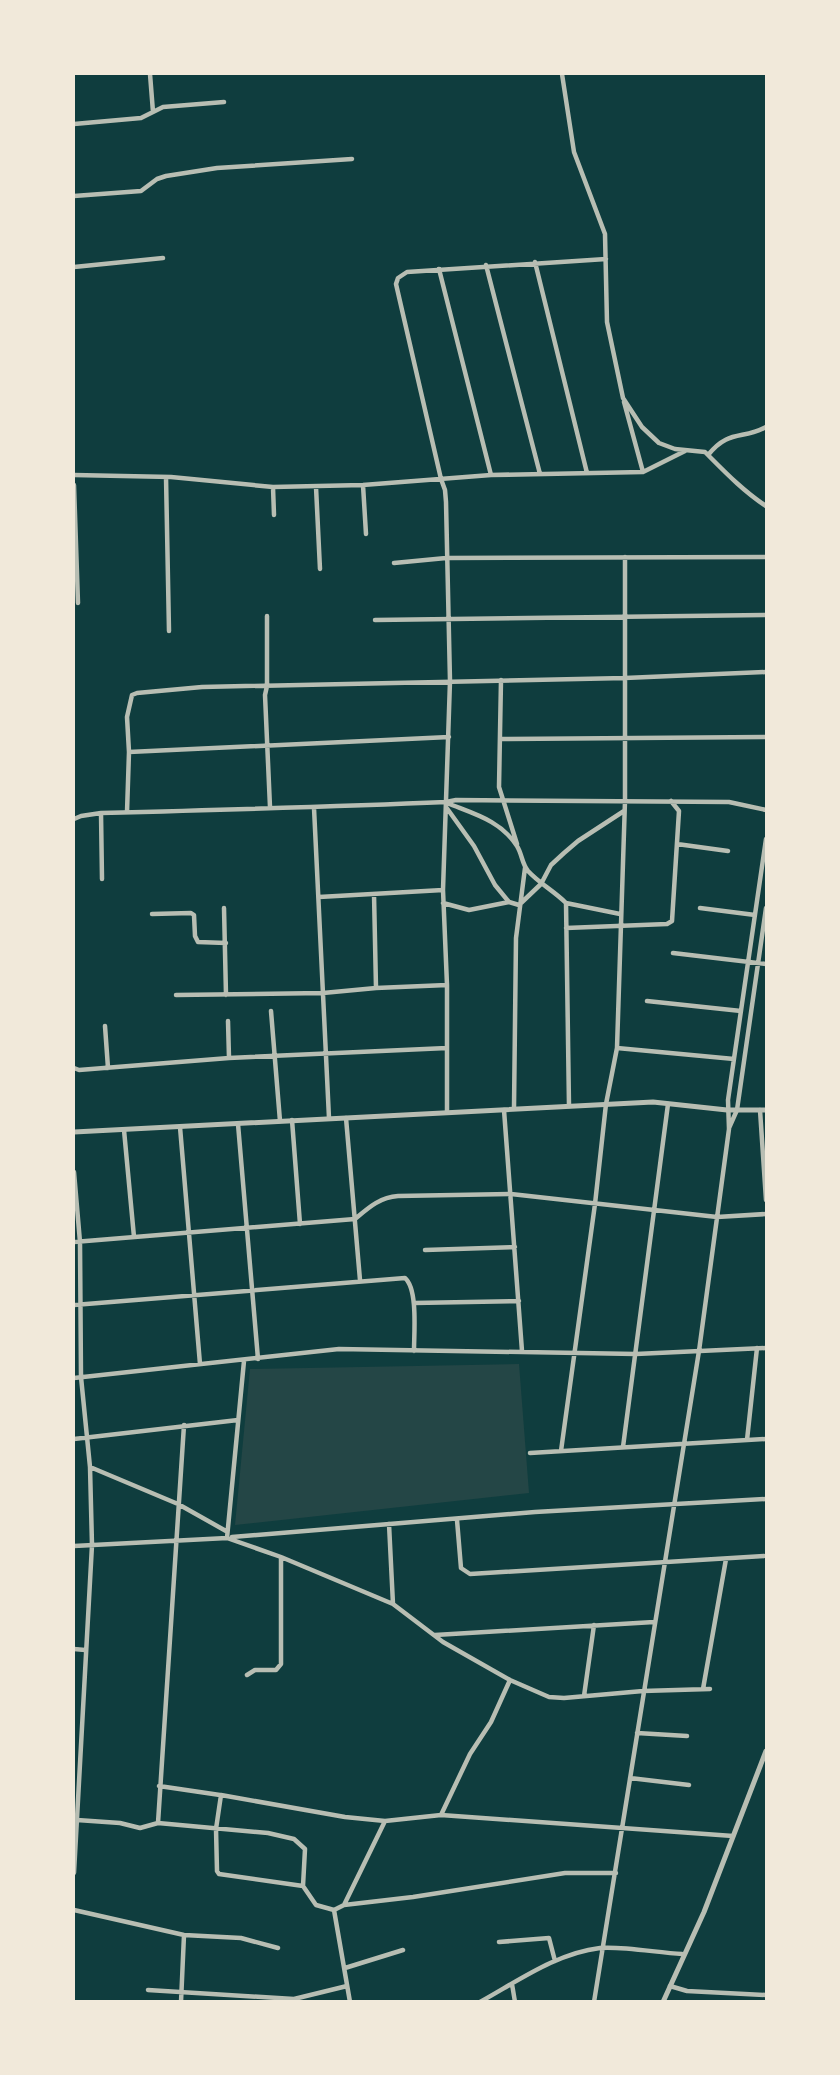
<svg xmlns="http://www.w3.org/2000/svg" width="840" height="2075" font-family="Merriweather,serif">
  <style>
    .green { fill: #244646 }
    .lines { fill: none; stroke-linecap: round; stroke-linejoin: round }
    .minor { stroke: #b8beb3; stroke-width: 4.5 }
    .tertiary { stroke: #b8beb3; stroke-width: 5 }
  </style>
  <rect width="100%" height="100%" fill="#0f3d3e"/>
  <path class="green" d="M 519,1364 L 529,1493 L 235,1525 L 250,1369 Z"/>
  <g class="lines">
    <path class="minor" d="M 150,74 L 153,112
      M 562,74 L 574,152 L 605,234 L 607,322 L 623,398 L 642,427 L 659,443 L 675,449 L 705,452 C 724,471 743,491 766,506
      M 74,124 L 141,118 L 163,107 L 224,102
      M 74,196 L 141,191 L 157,179 L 166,176 L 217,168 L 352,159
      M 535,262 L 587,473
      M 486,265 L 540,474
      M 74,267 L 163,258
      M 439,269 L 491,475
      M 624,402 L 643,472
      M 708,455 C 729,429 742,440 766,427
      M 74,475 L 171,477 L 273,487 L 363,485 L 491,475 L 643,472 L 685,451
      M 166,477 L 169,631
      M 74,485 L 78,603
      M 363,485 L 366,534
      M 273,487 L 274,515
      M 316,487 L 320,569
      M 394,563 L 446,558 L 766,557
      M 267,616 L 267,686 L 265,695 L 270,807
      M 375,620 L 766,615
      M 501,680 L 499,787 L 517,844
      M 501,739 L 766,737
      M 129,752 L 449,737
      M 447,803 C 474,814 500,820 517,846 C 522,854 522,864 528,871 C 540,884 554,891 566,903 L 569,1106
      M 446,807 L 474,846 L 495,885 L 509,902
      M 314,808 L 329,1118
      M 127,812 L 129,752 L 127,717 L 132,695 L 137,693 L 202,687 L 625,678 L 766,672
      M 101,813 L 102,879
      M 74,819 L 81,816 L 101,813 C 216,810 331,807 446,802 L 456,800 L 729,802 L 766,810
      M 677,844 L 728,851
      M 374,894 L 376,988
      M 319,897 L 443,890
      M 443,903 L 469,910 L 509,902 L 519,905
      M 566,903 L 620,914
      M 520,904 L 541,884 L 551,865 L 564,853 L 578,841 L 624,811
      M 224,908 L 226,995
      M 700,908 L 755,915
      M 152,914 L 191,913 L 194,915 L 195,936 L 198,942 L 226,943
      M 566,928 L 667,924 L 672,921 L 679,811 L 671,801
      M 673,953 L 766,964
      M 176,995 L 323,993 L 376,988 L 447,985
      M 647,1001 L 741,1011
      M 271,1011 L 280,1121
      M 228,1021 L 229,1058
      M 105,1026 L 108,1068
      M 617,1048 L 734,1059
      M 74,1068 L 79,1070 L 229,1058 L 447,1048
      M 514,1108 L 516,938 L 525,868
      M 504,1110 L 522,1351
      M 760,1110 L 766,1200
      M 447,1112 L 447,985 L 443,890 L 450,681 L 446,502 L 445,490 L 441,479 L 396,284 L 398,278 L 407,272 L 606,259
      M 346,1118 L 360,1280
      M 292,1120 L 300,1224
      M 238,1124 L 258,1359
      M 180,1127 L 200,1364
      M 729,1128 L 737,1110 L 766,908
      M 124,1130 L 134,1237
      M 74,1172 L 80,1242 L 81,1377 L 90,1467 L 92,1545 L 74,1873
      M 74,1242 L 355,1219 C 368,1208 380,1197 398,1196 L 511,1194 L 717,1217 L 766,1214
      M 425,1250 L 515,1247
      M 414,1303 L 519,1301
      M 74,1305 L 405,1278 C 418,1289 414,1333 414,1351
      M 74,1378 L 339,1349 L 636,1354 L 766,1348
      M 74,1439 L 238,1420
      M 747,1440 L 757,1348
      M 623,1447 L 668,1104
      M 561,1451 L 595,1204 L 606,1104 L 617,1048 L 625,801 L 625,557
      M 530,1453 L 766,1439
      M 90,1467 L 178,1504 L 226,1531
      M 457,1520 L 461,1568 L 470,1574 L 764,1556
      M 389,1524 L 393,1604
      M 232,1537 L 535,1512 L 766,1499
      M 227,1538 L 244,1361
      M 74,1546 L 227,1538 L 281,1557 L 393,1604 L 443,1642 L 510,1680 L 549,1697 L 564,1698 L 643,1691 L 710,1689
      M 435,1635 L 654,1622
      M 74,1649 L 85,1650
      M 247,1675 L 255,1670 L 276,1670 L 281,1664 L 281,1557
      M 703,1689 L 726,1559
      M 584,1696 L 594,1625
      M 637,1733 L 687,1736
      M 630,1778 L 689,1785
      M 159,1786 L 220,1795
      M 441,1815 L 470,1754 L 491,1722 L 510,1680
      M 77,1820 L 120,1823 L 140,1828 L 158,1823 L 268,1833 L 294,1839 L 305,1849 L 303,1886 L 316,1905 L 334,1910
      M 158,1823 L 184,1425
      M 303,1886 L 219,1874 L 217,1871 L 216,1829 L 221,1795 L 345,1817 L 385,1821 L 441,1815 L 733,1836
      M 344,1905 L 413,1897 L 565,1873 L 616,1873
      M 74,1910 L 184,1935 L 241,1938 L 278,1948
      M 499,1942 L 549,1938 L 555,1961
      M 345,1968 L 403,1950
      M 512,1984 L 515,2002
      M 670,1986 L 687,1991 L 766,1995
      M 148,1990 L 294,1999 L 347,1986
      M 181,2002 L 184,1935
      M 350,2002 L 334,1910 L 344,1905 L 385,1821
      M 480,2002 C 518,1981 557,1953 600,1948 C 623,1946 659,1953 682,1954
      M 594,2002 L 699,1351 L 729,1129 L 728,1100 L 766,839"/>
    <path class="tertiary" d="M 74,1132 L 653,1102 L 727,1110 L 766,1110
      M 663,2002 L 704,1912 L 766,1751"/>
  </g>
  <rect width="840" height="2075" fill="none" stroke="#f1e9da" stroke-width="150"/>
</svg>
